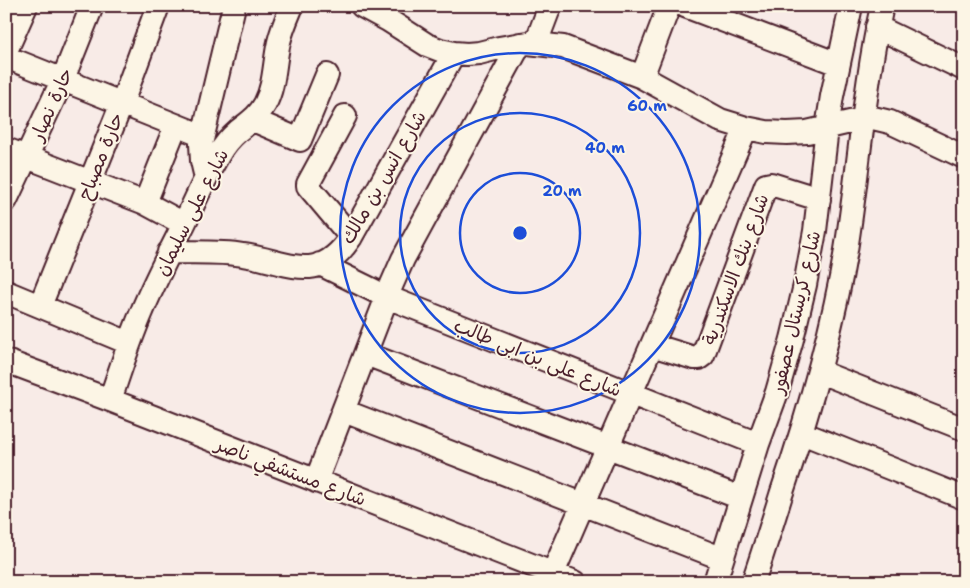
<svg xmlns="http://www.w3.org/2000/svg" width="970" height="588" font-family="'Shantell Sans','Playpen Sans Arabic',sans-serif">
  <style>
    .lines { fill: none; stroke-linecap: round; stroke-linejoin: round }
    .minor-casing { stroke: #4a1f2b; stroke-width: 26 }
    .minor { stroke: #fcf5e5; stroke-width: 22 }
    .ring { fill: none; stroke: #1d4ed8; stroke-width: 2.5 }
    .labels { text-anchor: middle; stroke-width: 4; stroke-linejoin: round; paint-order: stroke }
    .street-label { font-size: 19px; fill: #4a1f2b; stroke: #fcf5e5 }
    .centre { fill: #1d4ed8; stroke: #fcf5e5; stroke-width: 2.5 }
    .ring-label { font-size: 15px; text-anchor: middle; font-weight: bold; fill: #1d4ed8; stroke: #fcf5e5; stroke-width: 4; stroke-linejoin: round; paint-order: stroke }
  </style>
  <rect width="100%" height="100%" fill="#f8ebe7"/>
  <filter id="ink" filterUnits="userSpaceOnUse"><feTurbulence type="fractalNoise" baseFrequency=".02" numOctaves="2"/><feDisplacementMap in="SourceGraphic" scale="10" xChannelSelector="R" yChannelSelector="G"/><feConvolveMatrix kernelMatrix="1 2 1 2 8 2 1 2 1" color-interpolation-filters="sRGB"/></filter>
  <g filter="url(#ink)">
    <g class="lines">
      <defs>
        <path id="minor" d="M 362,6 L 388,20 L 427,45 L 440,50 L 454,53 L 467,54 L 479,53 L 499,48 L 528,43 L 563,47 L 642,77 L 720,120 L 746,128 L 766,132 L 787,133 L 807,132 L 863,119 L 873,118 L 890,122 L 964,157
          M 685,6 L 838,64
          M 877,27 L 964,69
          M 536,43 L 550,6
          M 6,51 L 26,6
          M 6,57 L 203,136
          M 642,77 L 669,6
          M 345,116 L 308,184 L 308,186 L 351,237
          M 253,120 L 300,140 L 327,75
          M 6,149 L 145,203 L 184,224
          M 206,178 L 202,161 L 201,144 L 234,6
          M 6,200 L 63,79 L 92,6
          M 145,203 L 176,125
          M 169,252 C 194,253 219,251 243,255 C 288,261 318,287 351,237 L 454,53
          M 320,264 L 387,297 L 758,444
          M 6,292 L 129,343
          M 40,306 L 122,103 L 158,6
          M 652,345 L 694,358 L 699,358 L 703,355 L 766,185 L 771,184 L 819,199
          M 366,354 L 741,498
          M 6,361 L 110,400 L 575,582
          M 820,372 L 964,429
          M 110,400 C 120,371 129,342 141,314 C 154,282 170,252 185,222 C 196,199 206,175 219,154 C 224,145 231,137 238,131 C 249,122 258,117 265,104 C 275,85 274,63 279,42 C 282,29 287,18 292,6
          M 344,411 L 721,558
          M 802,433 L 964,498
          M 316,481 L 392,284 L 403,259 L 520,44
          M 553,573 L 746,128
          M 715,582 L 758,444 L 777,392 L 792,339 L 805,285 L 815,231 L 827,128 L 832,96 L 851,6
          M 753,582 C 763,553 772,524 781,495 C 808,415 832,334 846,250 C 859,169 864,87 882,6"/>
      </defs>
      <use href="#minor" class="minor-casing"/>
      <use href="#minor" class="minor"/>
    </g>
  </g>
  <g class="ring">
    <circle cx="520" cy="233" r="60"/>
    <circle cx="520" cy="233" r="120"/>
    <circle cx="520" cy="233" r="180"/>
  </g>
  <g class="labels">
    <g class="street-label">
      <text transform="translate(51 104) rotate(-66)" y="7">حارة نصار</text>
      <text transform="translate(100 156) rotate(-68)" y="7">حارة مصباح</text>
      <text transform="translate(383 177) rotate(-60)" y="7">شارع انس بن مالك</text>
      <text transform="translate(191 212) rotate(-63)" y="7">شارع على سليمان</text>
      <text transform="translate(735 269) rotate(-70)" y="7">شارع بنك الاسكندرية</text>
      <text transform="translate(795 312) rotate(-77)" y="7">شارع كريستال عصفور</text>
      <text transform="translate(538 357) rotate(22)" y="7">شارع على بن ابى طالب</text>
      <text transform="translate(291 471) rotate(21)" y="7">شارع مستشفي ناصر</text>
    </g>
  </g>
  <circle cx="520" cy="233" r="8" class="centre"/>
  <g class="ring-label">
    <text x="647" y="111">60 m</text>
    <text x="605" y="153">40 m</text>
    <text x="562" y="196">20 m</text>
  </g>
  <rect width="970" height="588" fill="none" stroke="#fcf5e5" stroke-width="25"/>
  <rect x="12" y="12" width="945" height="563" fill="none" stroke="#4a1f2b" stroke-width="2" filter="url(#ink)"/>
</svg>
